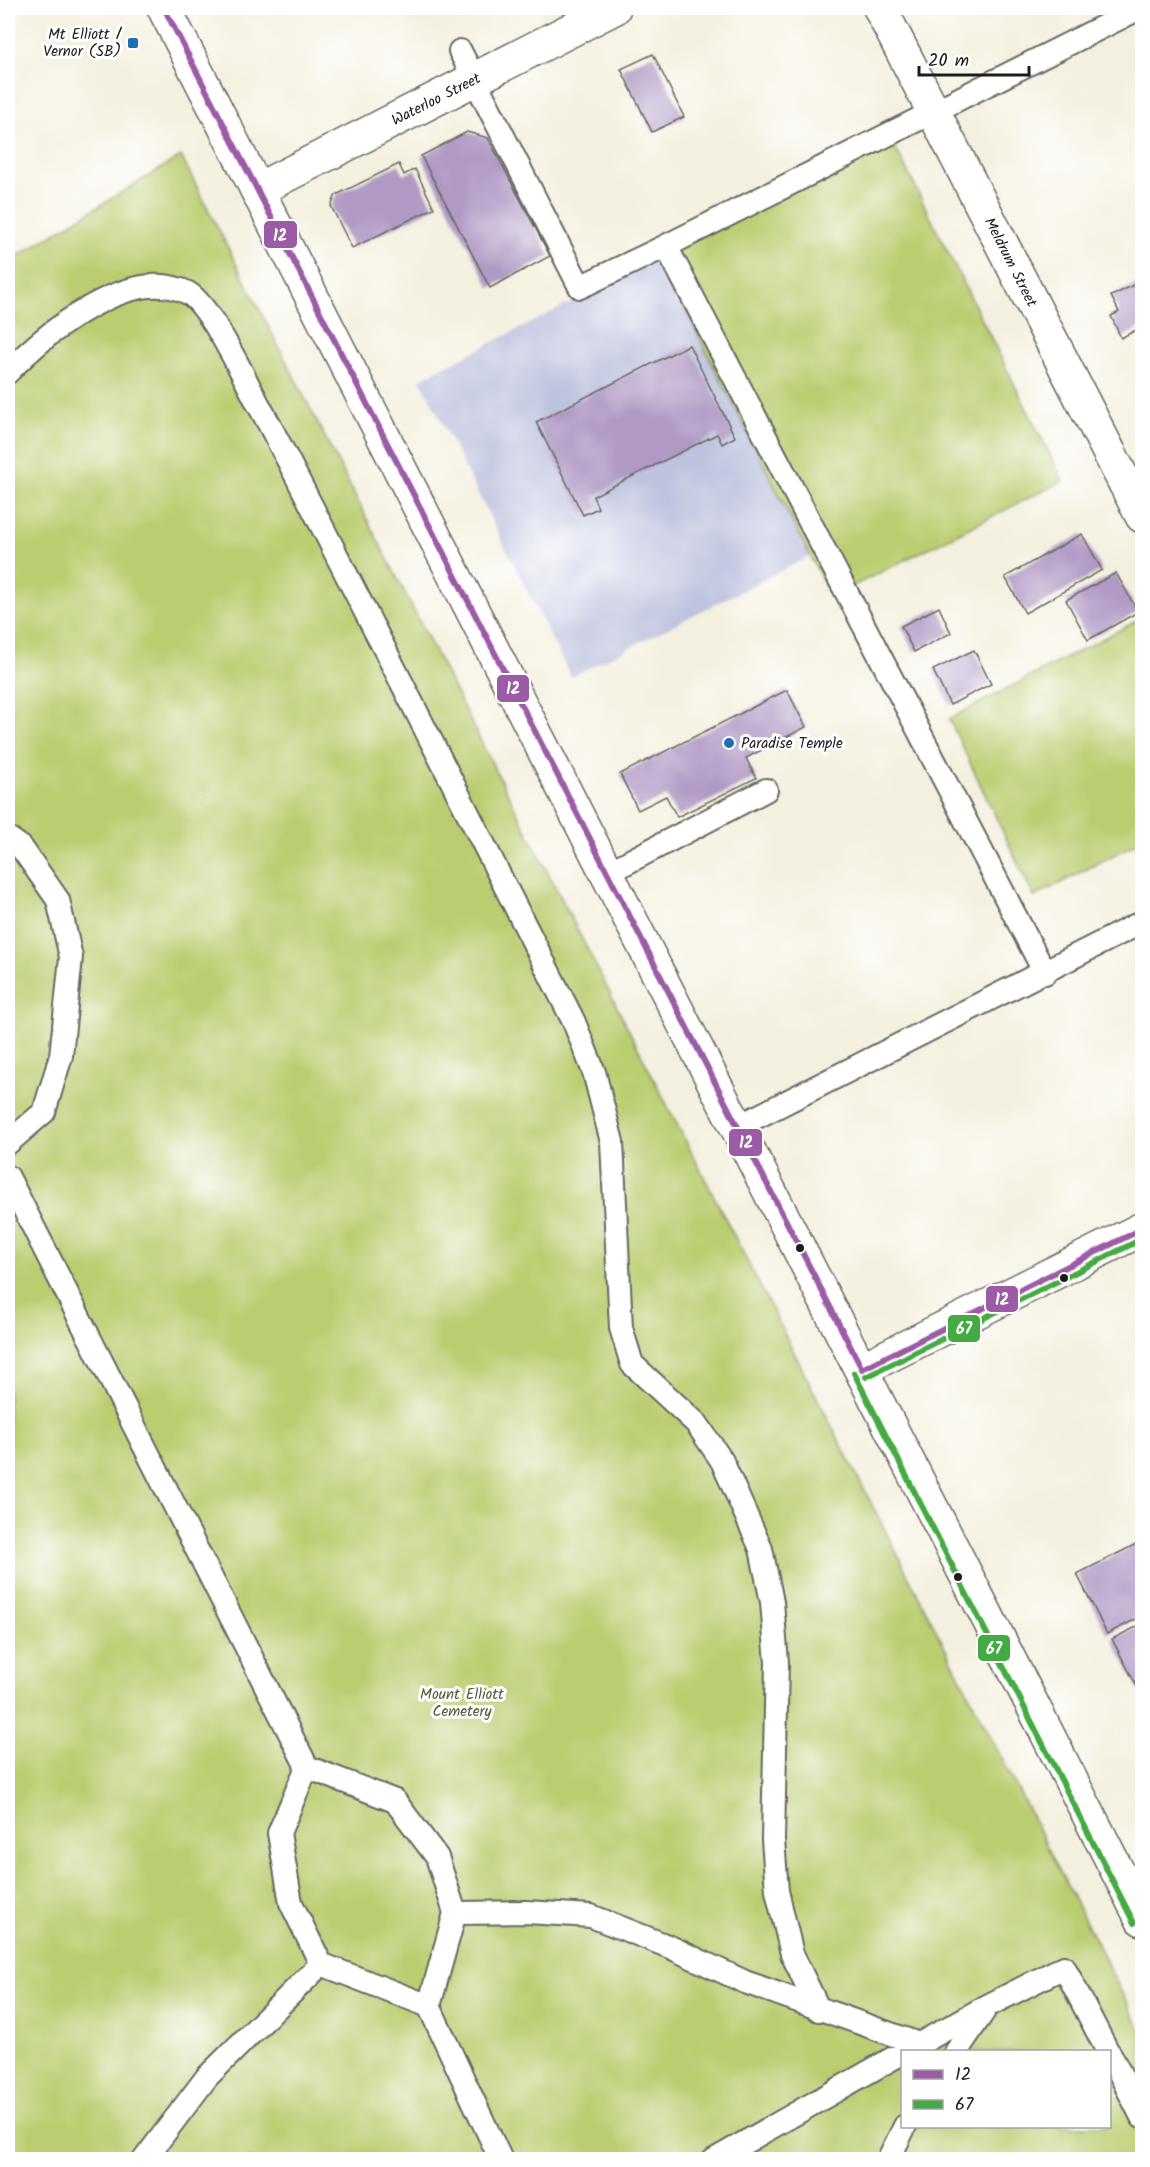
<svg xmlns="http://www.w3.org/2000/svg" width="1150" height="2167" font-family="Kalam,sans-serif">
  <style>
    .industrial { fill: #bdc3de }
    .green { fill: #bacd70; stroke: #6b7446; stroke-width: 1.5; fill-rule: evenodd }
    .building { fill: #b09ac5 }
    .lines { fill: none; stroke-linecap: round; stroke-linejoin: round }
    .lane-casing { stroke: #686660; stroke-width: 26 }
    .street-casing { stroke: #686660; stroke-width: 36 }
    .secondary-casing { stroke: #686660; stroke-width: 36 }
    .lane { stroke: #fff; stroke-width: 22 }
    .street { stroke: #fff; stroke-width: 33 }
    .secondary { stroke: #fff; stroke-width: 33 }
    .bus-1-casing { stroke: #fff; stroke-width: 10 }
    .bus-2-casing { stroke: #fff; stroke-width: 10 }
    .bus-1 { stroke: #9b5ba5; stroke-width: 6 }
    .bus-2 { stroke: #44aa42; stroke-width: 6 }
    .poi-dot { fill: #1f6fb2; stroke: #fff; stroke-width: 2 }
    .bus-dot { fill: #1c1c1c; stroke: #fff; stroke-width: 2 }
    .labels { text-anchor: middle; stroke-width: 6; stroke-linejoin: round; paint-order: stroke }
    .poi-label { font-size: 15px; fill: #1c1c1c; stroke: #fff; text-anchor: end }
    .street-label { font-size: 15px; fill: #1c1c1c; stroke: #fff }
    .park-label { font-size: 15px; fill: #535a39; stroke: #fff }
    .line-badge { stroke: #fff; stroke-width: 2 }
    .badge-label { font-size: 16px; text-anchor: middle; font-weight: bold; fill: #fff }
  </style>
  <rect width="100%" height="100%" fill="#fff"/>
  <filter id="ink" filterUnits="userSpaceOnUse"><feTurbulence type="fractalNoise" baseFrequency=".0167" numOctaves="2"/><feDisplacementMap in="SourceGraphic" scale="12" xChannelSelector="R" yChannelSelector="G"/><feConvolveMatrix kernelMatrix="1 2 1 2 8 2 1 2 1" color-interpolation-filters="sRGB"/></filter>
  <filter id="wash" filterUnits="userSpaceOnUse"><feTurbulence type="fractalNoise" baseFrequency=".008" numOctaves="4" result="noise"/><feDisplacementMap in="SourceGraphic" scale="24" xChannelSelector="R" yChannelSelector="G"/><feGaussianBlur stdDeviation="1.35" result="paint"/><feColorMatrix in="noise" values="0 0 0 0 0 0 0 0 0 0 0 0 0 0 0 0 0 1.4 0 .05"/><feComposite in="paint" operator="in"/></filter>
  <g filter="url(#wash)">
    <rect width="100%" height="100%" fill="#f4f0df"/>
    <path class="industrial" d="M 659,258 L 1063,481 L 831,597 L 810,556 L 571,677 L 420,379 Z"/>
    <path class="green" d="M 891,139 L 1063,481 L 831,597 L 659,258 Z
      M 181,156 L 1142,2032 L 1142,2159 L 8,2160 L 8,262 ZM 902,2052 L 1110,2052 L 1110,2126 L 902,2126 Z
      M 1142,618 L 1142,840 L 1034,897 L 949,719 Z"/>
    <g id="blocks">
      <path class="building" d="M 653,54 L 684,117 L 652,132 L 621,69 Z
        M 467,132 L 488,138 L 550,256 L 490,288 L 421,156 Z
        M 399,164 L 404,175 L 415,169 L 434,208 L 352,248 L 331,206 L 336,195 Z
        M 1142,281 L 1142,327 L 1121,338 L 1111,316 L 1119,312 L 1111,296 Z
        M 689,345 L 735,437 L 722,444 L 717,434 L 593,496 L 598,508 L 583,515 L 536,422 Z
        M 1082,534 L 1102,570 L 1025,613 L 1005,577 Z
        M 1116,573 L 1138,612 L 1088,640 L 1066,600 Z
        M 939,607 L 951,633 L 914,652 L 901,626 Z
        M 974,650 L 991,684 L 950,705 L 933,670 Z
        M 787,690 L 806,727 L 746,758 L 756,778 L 677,817 L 666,796 L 638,810 L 620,774 Z
        M 1142,851 L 1142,871 L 1135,855 Z
        M 1142,1541 L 1142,1616 L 1107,1634 L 1077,1574 Z
        M 1142,1624 L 1142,1696 L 1112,1639 Z"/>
    </g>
  </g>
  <g filter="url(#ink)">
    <use href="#blocks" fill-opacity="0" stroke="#686660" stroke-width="1.5"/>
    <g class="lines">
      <defs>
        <path id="lane" d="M 460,51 L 580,287 L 666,246 L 1140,8
          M 666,246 L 1045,973
          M 8,372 C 45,334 130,263 188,293 C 211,306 247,384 262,411 C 303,487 341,565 381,642 C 445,769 510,895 574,1022 L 594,1072 L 612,1142 L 621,1328 L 632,1364 L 697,1424 L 722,1461 L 761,1549 L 772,1602 L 777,1663 L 773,1840 L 777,1891 L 792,1954 L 819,2010
          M 8,838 L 21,847 L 58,900 L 71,957 L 61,1056 L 44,1112 L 8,1143
          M 607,873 L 766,790
          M 737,1127 L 1142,922
          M 8,1177 L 307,1767 L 279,1833 L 291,1903 L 321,1964 L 429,2006 L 501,2160
          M 307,1767 L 395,1801 L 437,1857 L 455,1913 L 429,2006
          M 455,1913 L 527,1912 L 591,1916 L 670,1947 L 745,1982 L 919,2044
          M 907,2051 L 987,2006 L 1064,1967 L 1108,2052
          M 956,2052 L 984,2011
          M 1110,2054 L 1142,2117
          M 144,2160 L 207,2077 L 321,1964
          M 714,2160 L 902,2053
          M 888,2160 L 905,2126"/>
        <path id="street" d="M 880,8 L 1142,516
          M 257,190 L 614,8"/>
        <path id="secondary" d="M 164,8 L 1142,1919
          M 862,1369 L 1142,1229"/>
      </defs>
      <use href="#lane" class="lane-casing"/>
      <use href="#street" class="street-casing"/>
      <use href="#secondary" class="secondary-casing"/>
      <use href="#lane" class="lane"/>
      <use href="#street" class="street"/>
      <use href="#secondary" class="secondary"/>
      <defs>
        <path id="bus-1" d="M 164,8 L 862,1369
          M 862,1369 L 1142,1229"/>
        <path id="bus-2" d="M 854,1373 L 1134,1923
          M 866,1377 L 1142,1239"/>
      </defs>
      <use href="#bus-1" class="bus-1-casing"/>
      <use href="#bus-2" class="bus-2-casing"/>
      <use href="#bus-1" class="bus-1"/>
      <use href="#bus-2" class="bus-2"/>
    </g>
  </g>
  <g class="poi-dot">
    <rect x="127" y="37" width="12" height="12" rx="3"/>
    <circle cx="729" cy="743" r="6"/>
  </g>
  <g class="bus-dot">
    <circle cx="800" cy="1248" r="5"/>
    <circle cx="1064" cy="1278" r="5"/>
    <circle cx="958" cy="1577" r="5"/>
  </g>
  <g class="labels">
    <g class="poi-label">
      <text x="121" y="39">Mt Elliott /<tspan x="121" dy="17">Vernor (SB)</tspan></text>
      <text x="741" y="748" text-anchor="start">Paradise Temple</text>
    </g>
    <g class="street-label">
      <text transform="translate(436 99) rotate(-27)" y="5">Waterloo Street</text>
      <text transform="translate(1011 262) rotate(63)" y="5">Meldrum Street</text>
    </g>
    <g class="park-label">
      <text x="462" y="1699">Mount Elliott<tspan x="462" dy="17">Cemetery</tspan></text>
    </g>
  </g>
  <g class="line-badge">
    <rect x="263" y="220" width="35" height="29" rx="6" fill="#9b5ba5"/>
    <rect x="496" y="674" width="34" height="29" rx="6" fill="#9b5ba5"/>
    <rect x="728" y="1128" width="35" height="29" rx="6" fill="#9b5ba5"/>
    <rect x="985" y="1285" width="34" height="28" rx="6" fill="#9b5ba5"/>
    <rect x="947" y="1314" width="34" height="29" rx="6" fill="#44aa42"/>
    <rect x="977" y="1634" width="34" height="28" rx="6" fill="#44aa42"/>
  </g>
  <g class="badge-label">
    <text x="280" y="241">12</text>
    <text x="513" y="694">12</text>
    <text x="746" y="1148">12</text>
    <text x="1002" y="1305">12</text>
    <text x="964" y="1334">67</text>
    <text x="994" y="1654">67</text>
  </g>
  <rect width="1150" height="2167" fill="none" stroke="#fff" stroke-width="30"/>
  <rect x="901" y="2050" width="210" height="78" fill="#ffffff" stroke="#a4a4a4" stroke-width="1.5"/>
  <rect x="913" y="2070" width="30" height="9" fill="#9b5ba5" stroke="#a4a4a4" stroke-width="1.5"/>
  <text x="955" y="2080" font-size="18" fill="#1c1c1c">12</text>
  <rect x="913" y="2100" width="30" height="9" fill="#44aa42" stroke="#a4a4a4" stroke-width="1.5"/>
  <text x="955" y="2110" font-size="18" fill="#1c1c1c">67</text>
  <path d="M919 66v9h110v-9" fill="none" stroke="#1c1c1c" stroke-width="3"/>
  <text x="928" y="66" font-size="18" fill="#1c1c1c" stroke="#ffffff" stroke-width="4.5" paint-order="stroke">20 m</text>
</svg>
